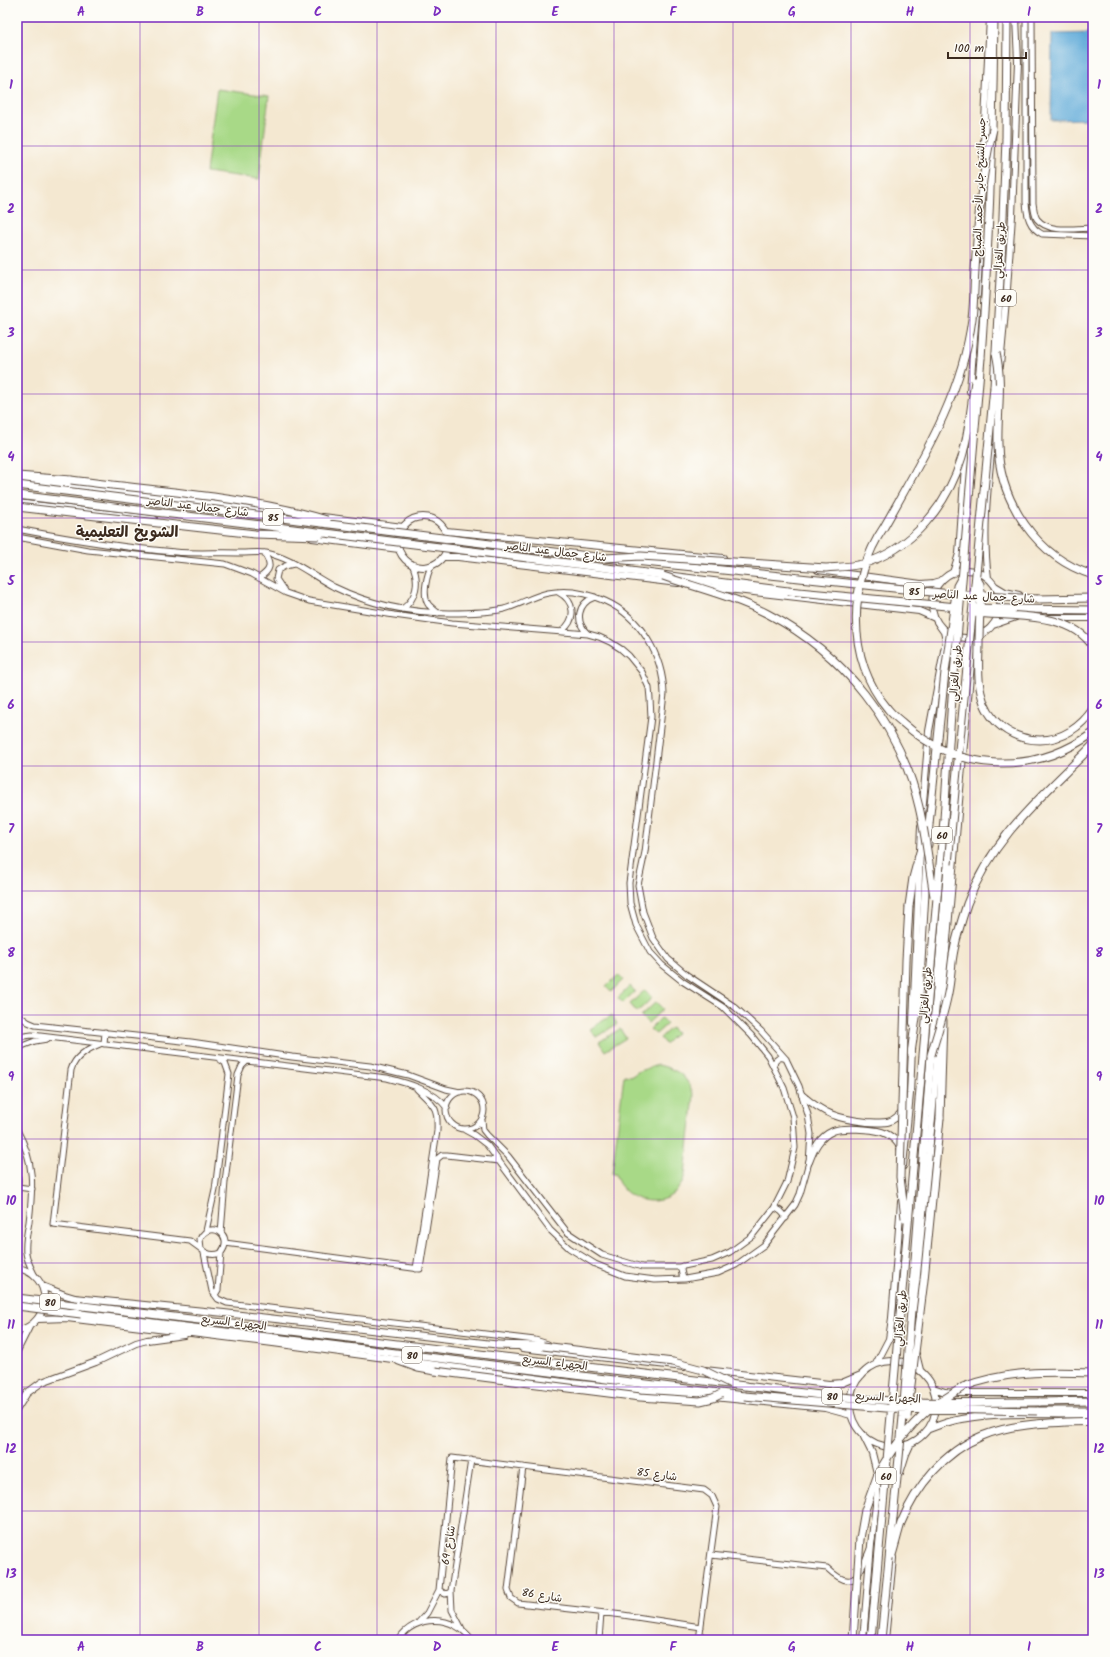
<svg xmlns="http://www.w3.org/2000/svg" width="1110" height="1657" font-family="Kalam,'Playpen Sans Arabic',sans-serif">
  <style>
    .green { fill: #a8d987; stroke: #728252 }
    .water { fill: #61abd9; stroke: #4e6a7c }
    .lines { fill: none; stroke-linecap: round; stroke-linejoin: round }
    .minor-casing { stroke: #574639; stroke-width: 7 }
    .major-casing { stroke: #574639; stroke-width: 8 }
    .highway-casing { stroke: #574639; stroke-width: 9 }
    .minor { stroke: #fff; stroke-width: 5 }
    .major { stroke: #fff; stroke-width: 6 }
    .highway { stroke: #fff; stroke-width: 7 }
    .highway-bridge-casing { stroke: #574639; stroke-width: 9; stroke-linecap: butt }
    .highway-bridge { stroke: #fff; stroke-width: 7 }
    .grid { fill: none; stroke: #7b2cbf; stroke-width: 1; stroke-opacity: 0.55 }
    .labels { text-anchor: middle; stroke-width: 3; stroke-linejoin: round; paint-order: stroke }
    .shield { fill: #fdfcf7; stroke: #75695f; stroke-width: 1 }
    .shield-label { font-size: 10px; font-weight: bold; fill: #3b2a1e }
    .street-label { font-size: 11px; fill: #3b2a1e; stroke: #fdfcf7 }
    .district-label { font-size: 15px; font-weight: bold; fill: #3b2a1e; stroke: #fdfcf7 }
    .neatline { fill: none; stroke: #7b2cbf; stroke-width: 1.5 }
    .grid-label { font-size: 13px; text-anchor: middle; font-weight: bold; fill: #7b2cbf }
  </style>
  <rect width="100%" height="100%" fill="#fdfcf7"/>
  <filter id="ink" filterUnits="userSpaceOnUse"><feTurbulence type="fractalNoise" baseFrequency=".025" numOctaves="2"/><feDisplacementMap in="SourceGraphic" scale="8" xChannelSelector="R" yChannelSelector="G"/><feConvolveMatrix kernelMatrix="1 2 1 2 8 2 1 2 1" color-interpolation-filters="sRGB"/></filter>
  <filter id="wash" filterUnits="userSpaceOnUse"><feTurbulence type="fractalNoise" baseFrequency=".012" numOctaves="4" result="noise"/><feDisplacementMap in="SourceGraphic" scale="16" xChannelSelector="R" yChannelSelector="G"/><feGaussianBlur stdDeviation="0.9" result="paint"/><feColorMatrix in="noise" values="0 0 0 0 0 0 0 0 0 0 0 0 0 0 0 0 0 1.4 0 .05"/><feComposite in="paint" operator="in"/></filter>
  <g filter="url(#wash)">
    <rect width="100%" height="100%" fill="#f4e8d1"/>
    <path class="green" d="M 217,89 L 269,96 L 259,179 L 206,172 Z
      M 618,975 L 623,980 L 611,992 L 606,987 Z
      M 630,986 L 635,991 L 623,1003 L 618,998 Z
      M 645,990 L 652,998 L 637,1012 L 630,1004 Z
      M 656,1002 L 663,1009 L 648,1023 L 641,1016 Z
      M 612,1015 L 617,1024 L 596,1037 L 590,1029 Z
      M 661,1018 L 667,1024 L 656,1034 L 650,1029 Z
      M 671,1028 L 676,1033 L 665,1044 L 660,1038 Z
      M 620,1029 L 626,1038 L 605,1051 L 599,1042 Z
      M 658,1065 C 679,1070 687,1076 694,1096 L 685,1174 C 684,1178 683,1183 680,1186 C 667,1207 635,1205 621,1186 C 618,1183 617,1178 615,1174 L 612,1174 L 624,1075 L 632,1076 L 639,1071 Z"/>
    <path class="water" d="M 1093,33 L 1093,119 L 1051,120 L 1052,34 Z"/>
  </g>
  <g filter="url(#ink)">
    <g class="lines">
      <defs>
        <path id="minor" d="M 1026,17 L 1026,202 C 1027,216 1029,227 1042,234 L 1093,236
          M 1032,17 L 1033,203 C 1034,209 1034,214 1037,219 C 1049,234 1077,228 1093,228
          M 17,529 C 70,539 122,548 175,552 C 197,554 219,552 241,553 C 249,553 258,552 266,553 C 292,558 311,575 334,587 C 371,605 409,613 450,613 C 468,613 486,613 504,609 C 519,605 533,596 548,593 C 568,589 587,593 605,601 C 641,617 663,656 664,694 L 645,852 L 638,885 L 643,912 L 653,938 L 668,959 L 687,975 L 735,1007 L 761,1031 L 786,1059 L 799,1086 L 808,1115 L 811,1134 L 809,1162 L 800,1194 L 795,1205 L 764,1245 L 736,1265 L 718,1273 L 685,1279 L 655,1280 L 625,1276 L 595,1264 L 569,1248 L 550,1230 L 487,1145 L 474,1135 L 463,1129
          M 17,537 L 88,550 L 225,564 L 252,574 L 286,593 L 309,601 L 394,615 L 452,623 L 588,634 L 599,637 L 610,642 L 621,649 L 629,656 L 642,672 L 649,688 L 650,699 L 651,717 L 629,883 L 630,903 L 636,925 L 650,952 L 662,965 L 682,981 L 723,1007 L 751,1035 L 768,1056 L 784,1088 L 793,1117 L 795,1148 L 787,1182 L 774,1208 L 752,1236 L 730,1252 L 712,1260 L 679,1267 L 642,1267 L 602,1255 L 567,1232 L 508,1156 L 487,1135 L 483,1130 L 482,1120
          M 432,565 C 427,574 422,594 428,604 C 430,607 435,610 438,613
          M 259,578 C 271,570 272,565 264,553
          M 284,591 L 276,579 L 278,570 L 285,566 L 294,564
          M 558,592 C 575,601 577,619 562,631
          M 402,609 C 417,599 420,581 412,564
          M 588,634 C 574,621 578,603 595,597
          M 17,1014 L 28,1022 L 35,1025 L 191,1042 L 292,1057 L 370,1066 L 408,1075 L 446,1089 L 460,1092
          M 17,1037 L 32,1035 L 387,1078 C 407,1083 434,1090 447,1108
          M 100,1044 C 88,1049 75,1056 71,1070 L 53,1224 L 190,1241 L 201,1249
          M 104,1044 L 105,1032
          M 17,1048 L 35,1041 L 47,1039
          M 773,1066 C 775,1059 780,1056 786,1059
          M446 1110a19 19 0 1 1 38 0a19 19 0 1 1-38 0Z
          M 17,1130 C 35,1162 33,1188 29,1222 C 27,1232 25,1243 26,1253 C 27,1261 31,1268 35,1276
          M 17,1169 L 18,1180 L 17,1193
          M 18,1187 L 32,1189
          M 774,1208 C 780,1209 783,1212 786,1218
          M 206,1231 L 215,1190 L 229,1074 L 225,1063 L 218,1058
          M 221,1233 L 225,1182 L 238,1075 L 242,1066 L 247,1061
          M 225,1243 L 420,1269 L 437,1159 L 442,1155 L 447,1155 L 499,1161
          M 204,1253 L 212,1291 L 218,1299 L 227,1303 L 535,1340 L 548,1344
          M 682,1266 L 681,1270 L 683,1279
          M 416,1269 L 437,1131 C 438,1106 435,1107 417,1089
          M 215,1295 L 218,1290 L 221,1253 C 235,1235 210,1219 200,1239 L 201,1249 C 207,1255 213,1256 221,1253
          M 523,1467 L 508,1590 L 511,1598 L 518,1603 L 623,1615 L 701,1627
          M 711,1555 L 827,1568 C 854,1594 859,1575 870,1549
          M 439,1590 L 445,1594 L 449,1593 L 451,1591
          M 418,1623 L 427,1613 L 439,1590 L 452,1458 L 704,1490 L 712,1496 L 717,1507 L 699,1640
          M 462,1629 L 452,1610 L 451,1591 L 471,1460
          M 398,1640 C 416,1613 454,1615 472,1640
          M 599,1640 L 601,1613"/>
        <path id="major" d="M 983,163 L 990,17
          M 977,295 L 979,260
          M 1000,366 L 1007,289 L 1012,216 L 1018,62 L 1016,17
          M 970,391 L 976,312
          M 17,479 L 284,512
          M 17,503 L 154,519
          M 323,517 L 403,527
          M398 542a25 25 0 1 1 50 0a25 25 0 1 1-50 0Z
          M 446,531 L 723,558
          M 312,538 L 399,549
          M 443,557 L 458,557 L 678,583
          M 818,570 L 921,584 L 934,583 L 941,581
          M932 604a34 34 0 1 1 68 0a34 34 0 1 1-68 0Z
          M 953,573 L 959,554 L 966,450
          M 988,578 C 981,524 990,469 995,415
          M 701,586 L 919,611 L 935,618
          M 995,586 L 1005,592 L 1019,595
          M 1049,618 L 1093,618
          M 993,625 L 1016,617
          M 922,815 L 929,731 L 946,640 L 944,632 L 939,625
          M 944,974 L 972,652 L 977,641 L 984,632
          M 913,1023 L 921,826
          M 802,1095 C 824,1114 838,1119 867,1122 C 884,1123 892,1125 903,1110
          M 809,1162 C 814,1149 819,1137 833,1131 C 842,1127 872,1129 882,1132 C 891,1135 899,1142 901,1151
          M 903,1166 L 910,1094 L 912,1048
          M 17,1268 C 54,1274 53,1323 17,1331
          M 42,1286 L 65,1295 L 75,1298 L 224,1313 L 501,1345
          M 38,1319 L 67,1318 L 273,1343 L 571,1383 L 825,1408 L 851,1415
          M 915,1323 L 939,1035
          M 522,1348 L 684,1367
          M 17,1351 L 29,1327
          M 916,1354 L 920,1370
          M850 1404a43 43 0 1 1 86 0a43 43 0 1 1-86 0Z
          M 876,1364 L 889,1339 L 892,1318 L 901,1202
          M 705,1370 L 829,1384 L 842,1383 L 861,1375
          M 933,1388 L 945,1392 L 958,1393 L 1093,1393
          M 17,1409 L 27,1393 L 42,1382 L 96,1362 L 136,1343 L 147,1340 L 184,1335
          M 929,1429 C 939,1425 950,1421 961,1419 C 1004,1411 1049,1415 1093,1415
          M 900,1473 L 906,1454 L 911,1443
          M 863,1640 L 871,1545 L 879,1481 L 872,1453 L 864,1437
          M 885,1640 L 893,1558"/>
        <path id="highway" d="M 981,358 C 989,245 993,131 994,17
          M 994,387 L 1002,242 L 1006,139 L 1007,17
          M 17,476 L 71,480
          M 530,549 L 605,558 L 790,577
          M 528,558 L 788,591
          M 1038,599 L 1093,598
          M 1013,609 L 1093,610
          M 928,845 L 929,824
          M 909,906 L 913,878 L 920,852
          M 943,1006 L 944,971
          M 911,1053 L 919,997 L 927,858
          M 940,1118 L 943,1020
          M 83,1306 L 745,1386
          M 911,1311 L 931,1055 L 948,864
          M 81,1314 L 744,1396
          M 497,1345 L 543,1346
          M 399,1361 L 418,1368 L 435,1371
          M 963,1387 C 1006,1371 1047,1371 1093,1373
          M 1039,1402 L 1093,1401
          M 1037,1411 L 1093,1411
          M 860,1539 L 865,1510 L 878,1474"/>
      </defs>
      <use href="#minor" class="minor-casing"/>
      <use href="#major" class="major-casing"/>
      <use href="#highway" class="highway-casing"/>
      <use href="#minor" class="minor"/>
      <use href="#major" class="major"/>
      <use href="#highway" class="highway"/>
      <defs>
        <path id="highway-bridge" d="M 993,129 C 981,175 978,223 975,270 C 974,286 974,303 972,319 C 962,396 921,461 884,527 C 848,580 845,659 888,709 C 892,714 898,719 903,723 C 958,773 1033,776 1093,733
          M 996,353 C 1003,382 997,414 998,444 C 999,501 1037,558 1093,575
          M 71,480 C 156,491 245,496 327,520
          M 17,485 L 530,549
          M 17,495 L 528,558
          M 17,507 L 255,534 L 319,536
          M 605,558 L 641,556 L 826,568 C 838,567 850,567 862,564 C 912,550 948,504 962,457 C 969,433 971,406 975,381
          M 663,576 C 698,588 735,597 768,614 C 843,653 900,724 919,807 C 926,836 929,867 934,896
          M 790,577 L 951,594 L 1038,599
          M 976,577 L 980,584 L 981,592 C 980,609 979,627 979,644 C 979,660 977,677 981,693 C 987,721 1011,740 1040,740 C 1062,740 1081,727 1093,709
          M 788,591 L 957,607
          M 976,608 L 1013,609
          M 975,613 C 1012,617 1071,611 1093,647
          M 929,824 L 945,672 L 957,586 L 962,577
          M 948,864 L 994,387
          M 931,1055 C 937,1034 944,1014 948,993 C 951,979 951,964 954,950 C 957,935 962,919 967,904 C 993,835 1044,795 1093,745
          M 905,1218 L 900,1177 L 906,960 L 909,906
          M 17,1298 L 83,1306
          M 17,1306 L 81,1314
          M 543,1346 L 673,1362 L 703,1370 L 731,1384
          M 435,1371 L 640,1397 L 700,1401 L 713,1398 L 721,1394
          M 745,1386 C 802,1393 859,1400 917,1402 C 958,1403 999,1402 1039,1402
          M 744,1396 L 886,1408 L 1037,1411
          M 938,1403 L 963,1387
          M 907,1417 L 924,1280 L 940,1118
          M 878,1474 C 891,1449 908,1428 929,1409
          M 892,1555 C 895,1545 898,1533 901,1523 C 916,1486 944,1452 982,1436 C 1016,1422 1057,1423 1093,1421
          M 853,1640 L 860,1539
          M 871,1640 L 944,819 L 952,698 L 981,358
          M 881,1640 L 903,1417 L 911,1311"/>
      </defs>
      <use href="#highway-bridge" class="highway-bridge-casing"/>
      <use href="#highway-bridge" class="highway-bridge"/>
    </g>
  </g>
  <path class="grid" d="M 140,17 L 140,1640M 259,17 L 259,1640M 377,17 L 377,1640M 496,17 L 496,1640M 614,17 L 614,1640M 733,17 L 733,1640M 851,17 L 851,1640M 970,17 L 970,1640M 17,146 L 1093,146M 17,270 L 1093,270M 17,394 L 1093,394M 17,518 L 1093,518M 17,642 L 1093,642M 17,766 L 1093,766M 17,891 L 1093,891M 17,1015 L 1093,1015M 17,1139 L 1093,1139M 17,1263 L 1093,1263M 17,1387 L 1093,1387M 17,1511 L 1093,1511"/>
  <g class="labels">
    <g class="shield">
      <rect x="996" y="290" width="20" height="16" rx="3"/>
      <rect x="263" y="509" width="20" height="16" rx="3"/>
      <rect x="904" y="583" width="20" height="16" rx="3"/>
      <rect x="932" y="827" width="20" height="16" rx="3"/>
      <rect x="40" y="1294" width="20" height="16" rx="3"/>
      <rect x="402" y="1347" width="20" height="16" rx="3"/>
      <rect x="822" y="1388" width="20" height="16" rx="3"/>
      <rect x="876" y="1468" width="20" height="16" rx="3"/>
    </g>
    <g class="shield-label">
      <text x="1006" y="302">60</text>
      <text x="273" y="521">85</text>
      <text x="914" y="595">85</text>
      <text x="942" y="839">60</text>
      <text x="50" y="1306">80</text>
      <text x="412" y="1359">80</text>
      <text x="832" y="1400">80</text>
      <text x="886" y="1480">60</text>
    </g>
    <g class="street-label">
      <text transform="translate(979 187) rotate(-88)" y="4">جسر الشيخ جابر الأحمد الصباح</text>
      <text transform="translate(999 250) rotate(-86)" y="4">طريق الغزالي</text>
      <text transform="translate(198 506) rotate(7)" y="4">شارع جمال عبد الناصر</text>
      <text transform="translate(556 551) rotate(7)" y="4">شارع جمال عبد الناصر</text>
      <text transform="translate(984 596) rotate(3)" y="4">شارع جمال عبد الناصر</text>
      <text transform="translate(955 673) rotate(-85)" y="4">طريق الغزالي</text>
      <text transform="translate(925 995) rotate(-85)" y="4">طريق الغزالي</text>
      <text transform="translate(900 1318) rotate(-85)" y="4">طريق الغزالي</text>
      <text transform="translate(234 1322) rotate(7)" y="4">الجهراء السريع</text>
      <text transform="translate(555 1362) rotate(7)" y="4">الجهراء السريع</text>
      <text transform="translate(888 1397) rotate(3)" y="4">الجهراء السريع</text>
      <text transform="translate(657 1474) rotate(7)" y="4">شارع 85</text>
      <text transform="translate(448 1545) rotate(-81)" y="4">شارع 69</text>
      <text transform="translate(542 1595) rotate(9)" y="4">شارع 86</text>
    </g>
    <g class="district-label">
      <text x="127" y="537">الشويخ التعليمية</text>
    </g>
  </g>
  <rect width="1110" height="1657" fill="none" stroke="#fdfcf7" stroke-width="44"/>
  <path d="M948 52v6h78v-6" fill="none" stroke="#3b2a1e" stroke-width="2"/>
  <text x="954" y="52" font-size="12" fill="#3b2a1e" stroke="#fdfcf7" stroke-width="3" paint-order="stroke">100 m</text>
  <rect x="22" y="22" width="1066" height="1613" class="neatline"/>
  <g class="grid-label">
    <text x="81" y="16">A</text>
    <text x="200" y="16">B</text>
    <text x="318" y="16">C</text>
    <text x="437" y="16">D</text>
    <text x="555" y="16">E</text>
    <text x="673" y="16">F</text>
    <text x="792" y="16">G</text>
    <text x="910" y="16">H</text>
    <text x="1029" y="16">I</text>
    <text x="11" y="89">1</text>
    <text x="1099" y="89">1</text>
    <text x="11" y="213">2</text>
    <text x="1099" y="213">2</text>
    <text x="11" y="337">3</text>
    <text x="1099" y="337">3</text>
    <text x="11" y="461">4</text>
    <text x="1099" y="461">4</text>
    <text x="11" y="585">5</text>
    <text x="1099" y="585">5</text>
    <text x="11" y="709">6</text>
    <text x="1099" y="709">6</text>
    <text x="11" y="833">7</text>
    <text x="1099" y="833">7</text>
    <text x="11" y="957">8</text>
    <text x="1099" y="957">8</text>
    <text x="11" y="1081">9</text>
    <text x="1099" y="1081">9</text>
    <text x="11" y="1205">10</text>
    <text x="1099" y="1205">10</text>
    <text x="11" y="1329">11</text>
    <text x="1099" y="1329">11</text>
    <text x="11" y="1453">12</text>
    <text x="1099" y="1453">12</text>
    <text x="11" y="1578">13</text>
    <text x="1099" y="1578">13</text>
    <text x="81" y="1651">A</text>
    <text x="200" y="1651">B</text>
    <text x="318" y="1651">C</text>
    <text x="437" y="1651">D</text>
    <text x="555" y="1651">E</text>
    <text x="673" y="1651">F</text>
    <text x="792" y="1651">G</text>
    <text x="910" y="1651">H</text>
    <text x="1029" y="1651">I</text>
  </g>
</svg>
